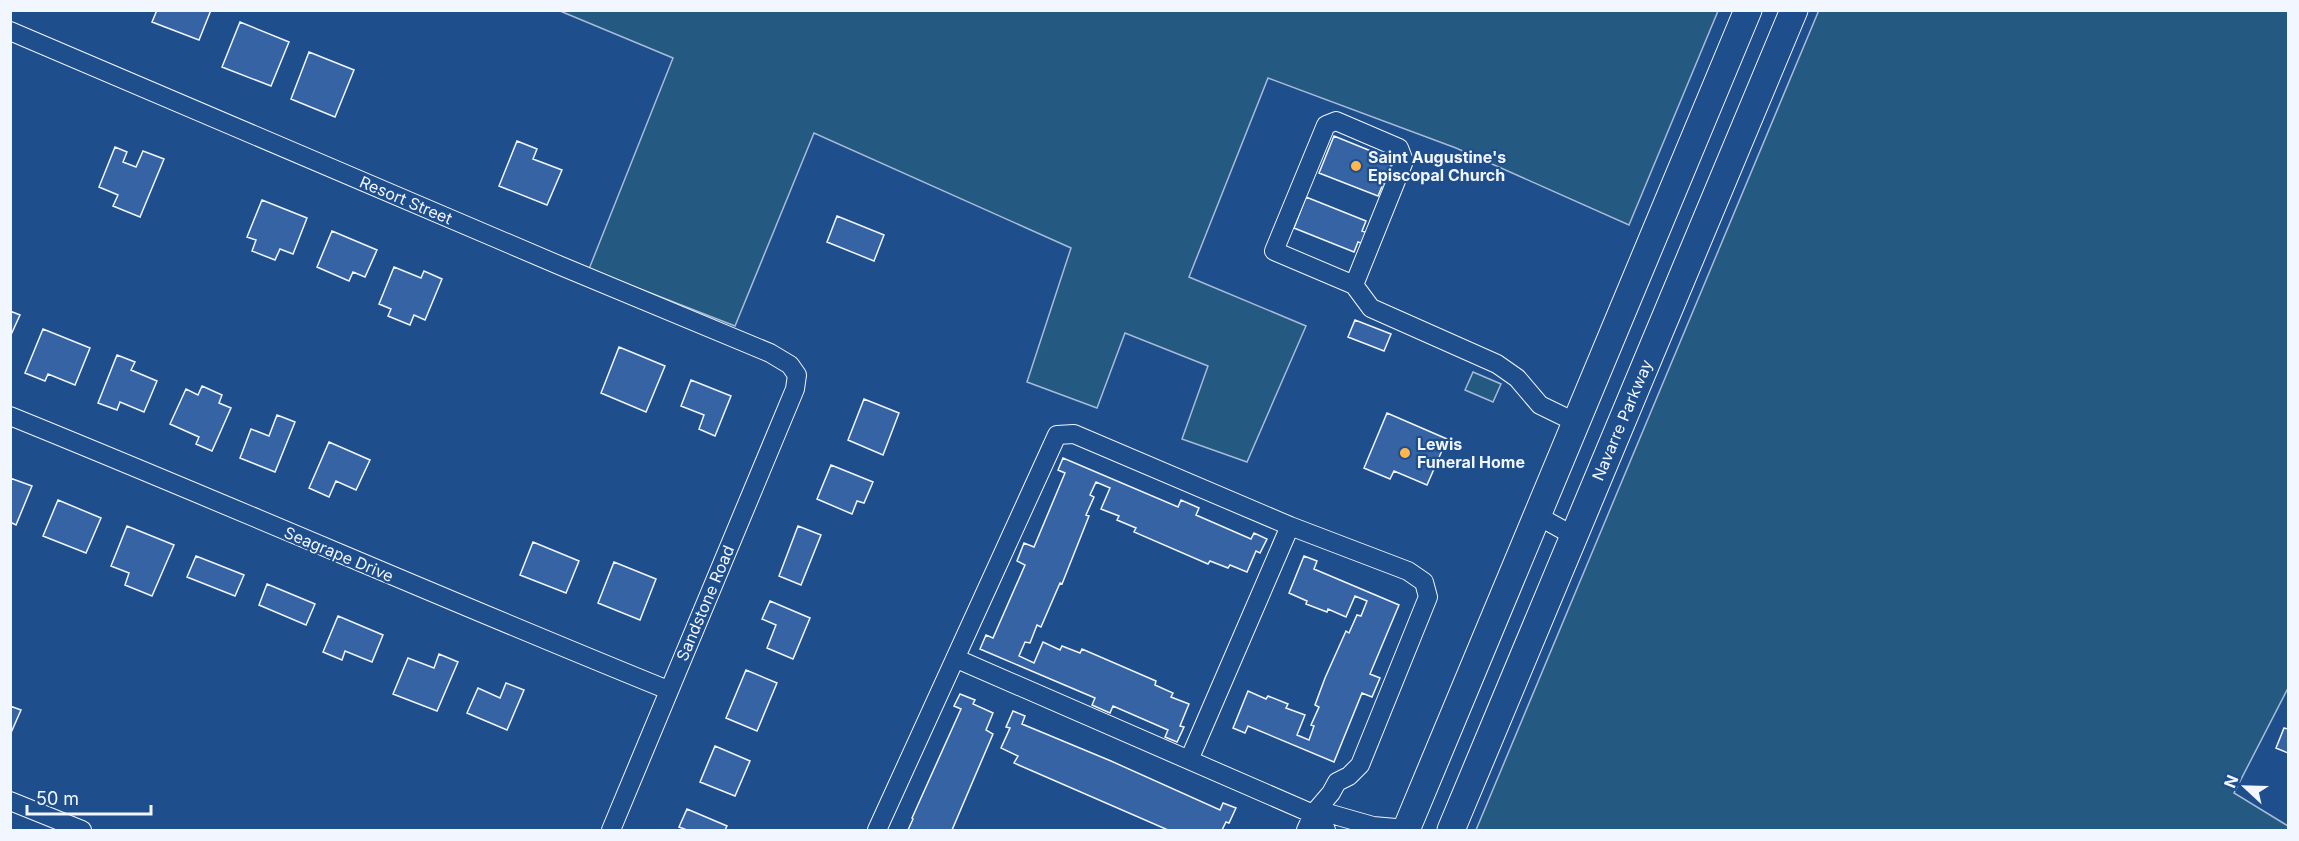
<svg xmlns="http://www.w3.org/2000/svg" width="2299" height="841" font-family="Inter,sans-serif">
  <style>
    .green { fill: #245a82; stroke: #a8bbd7; stroke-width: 1.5 }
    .building { fill: #3563a3; stroke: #f2f6ff; stroke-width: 1.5 }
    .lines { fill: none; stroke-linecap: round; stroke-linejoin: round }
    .minor-casing { stroke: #f2f6ff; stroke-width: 20 }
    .highway-casing { stroke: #f2f6ff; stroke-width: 29 }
    .minor { stroke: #1f4e8c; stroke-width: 18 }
    .highway { stroke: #1f4e8c; stroke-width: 27 }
    .poi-dot { fill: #ffb74d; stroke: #1f4e8c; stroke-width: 2 }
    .labels { text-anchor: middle; stroke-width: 4.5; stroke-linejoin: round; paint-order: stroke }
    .poi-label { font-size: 16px; font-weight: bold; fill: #f2f6ff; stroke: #1f4e8c; text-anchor: start }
    .street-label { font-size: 16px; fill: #f2f6ff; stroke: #1f4e8c }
  </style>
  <rect width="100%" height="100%" fill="#1f4e8c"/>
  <path class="green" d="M 1819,10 L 2288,11 L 2288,688 L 2234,793 L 2288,826 L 2288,830 L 1476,830 Z
    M 560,11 L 1718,11 L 1629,225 L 1456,148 L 1268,78 L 1189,277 L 1306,326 L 1247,462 L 1182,439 L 1208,366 L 1125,333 L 1097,408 L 1027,382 L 1071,248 L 814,133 L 735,326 L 589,269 L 673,58 Z
    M 1473,372 L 1501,384 L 1493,402 L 1465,390 Z"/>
  <path class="building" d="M 157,10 L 211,10 L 199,40 L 152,22 Z
    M 240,22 L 289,42 L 271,86 L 222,67 Z
    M 309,52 L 354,70 L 335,117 L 291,99 Z
    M 1334,136 L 1393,160 L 1378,196 L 1319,173 Z
    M 517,141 L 537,149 L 533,159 L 562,170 L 547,205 L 499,186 Z
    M 115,147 L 127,152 L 123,162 L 136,167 L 143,151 L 164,159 L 140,217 L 113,206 L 118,195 L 99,187 Z
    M 1306,197 L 1366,221 L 1362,231 L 1368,233 L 1364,244 L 1358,242 L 1354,252 L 1294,228 Z
    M 262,200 L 307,218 L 293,254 L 280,249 L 275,260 L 252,251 L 256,240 L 247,237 Z
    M 837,216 L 884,235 L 874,261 L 827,242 Z
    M 332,231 L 377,250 L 365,277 L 353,272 L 349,281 L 317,267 Z
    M 394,267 L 421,278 L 424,271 L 442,279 L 425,320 L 414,315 L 410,325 L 388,316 L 391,309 L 379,304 Z
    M 10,311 L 20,315 L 10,337 Z
    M 1355,320 L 1391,334 L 1384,351 L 1348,337 Z
    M 43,329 L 90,348 L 75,385 L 48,374 L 45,381 L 25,373 Z
    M 619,347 L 665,366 L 646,412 L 601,393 Z
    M 117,355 L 135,362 L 131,370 L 157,381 L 144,412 L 120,402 L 117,410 L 98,403 Z
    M 691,380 L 731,396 L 715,436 L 699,429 L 704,415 L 681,406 Z
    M 202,386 L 222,395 L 219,403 L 231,408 L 212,451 L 196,444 L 199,437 L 170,424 L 186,389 L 198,395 Z
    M 864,399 L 899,413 L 883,455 L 848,440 Z
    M 1387,413 L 1447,439 L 1427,485 L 1394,471 L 1390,479 L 1364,468 Z
    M 277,415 L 295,422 L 275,472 L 240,458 L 251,429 L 269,436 Z
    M 329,442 L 370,460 L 356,490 L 336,481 L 329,497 L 309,488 Z
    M 1063,458 L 1178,507 L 1181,500 L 1199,508 L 1196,515 L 1251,539 L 1254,533 L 1267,539 L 1260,553 L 1256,551 L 1247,572 L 1230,565 L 1228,568 L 1210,561 L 1208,564 L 1134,532 L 1136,528 L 1117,520 L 1119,516 L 1101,509 L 1110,488 L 1096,482 L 1090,495 L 1094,497 L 1086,515 L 1089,516 L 1062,584 L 1060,583 L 1041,627 L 1037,625 L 1030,643 L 1025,642 L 1019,656 L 1034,663 L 1043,642 L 1060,650 L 1062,646 L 1080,653 L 1082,649 L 1156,681 L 1155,685 L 1173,693 L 1171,697 L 1189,704 L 1180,726 L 1184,727 L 1177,742 L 1165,737 L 1168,730 L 1113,706 L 1110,713 L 1092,705 L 1095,698 L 980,649 L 986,635 L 993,638 L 1025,565 L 1017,561 L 1024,543 L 1034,547 L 1065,473 L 1058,470 Z
    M 831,465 L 873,482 L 864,503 L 857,501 L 852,514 L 817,499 Z
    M 10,478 L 32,486 L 16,525 L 10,522 Z
    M 58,500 L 101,518 L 86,553 L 43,536 Z
    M 127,526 L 174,545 L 152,596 L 125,585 L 129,573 L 111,566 Z
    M 798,526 L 821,535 L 801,585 L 779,576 Z
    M 533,542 L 579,561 L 566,593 L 520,575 Z
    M 196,556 L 244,575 L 235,596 L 187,577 Z
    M 1304,556 L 1317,561 L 1314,569 L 1399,605 L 1370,674 L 1380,678 L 1372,697 L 1362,693 L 1334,762 L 1248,726 L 1245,733 L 1233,728 L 1248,691 L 1266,699 L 1268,696 L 1288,704 L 1286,708 L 1305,715 L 1297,735 L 1309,740 L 1314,726 L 1311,725 L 1319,707 L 1315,705 L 1325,678 L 1346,631 L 1349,633 L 1357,615 L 1361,616 L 1367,601 L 1355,596 L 1346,617 L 1328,609 L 1327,612 L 1306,604 L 1307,601 L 1289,593 Z
    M 614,562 L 656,579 L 640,620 L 598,603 Z
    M 267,584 L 315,604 L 306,625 L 259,605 Z
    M 770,601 L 810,618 L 793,659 L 767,648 L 776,625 L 762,619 Z
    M 338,616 L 383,635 L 372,662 L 345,651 L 342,660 L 323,652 Z
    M 439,654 L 458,662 L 437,711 L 393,694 L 408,658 L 434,668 Z
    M 746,670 L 777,683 L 757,731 L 726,718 Z
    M 506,683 L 524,690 L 507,730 L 467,713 L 478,688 L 500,698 Z
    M 960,694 L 975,700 L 973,704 L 993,713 L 986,730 L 993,734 L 952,830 L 908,830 L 913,819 L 912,818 L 961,709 L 954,706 Z
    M 10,706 L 21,710 L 10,735 Z
    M 1013,711 L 1025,716 L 1022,724 L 1111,761 L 1220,810 L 1223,803 L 1236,808 L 1229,823 L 1226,822 L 1222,830 L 1168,830 L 1014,763 L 1018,756 L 1001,748 L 1010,728 L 1006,727 Z
    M 2284,728 L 2288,729 L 2288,753 L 2276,748 Z
    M 715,746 L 750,761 L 735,796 L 700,782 Z
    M 687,809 L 727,826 L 725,830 L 687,830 L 679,827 Z"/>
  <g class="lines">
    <defs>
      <path id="minor" d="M 10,31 L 561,266 L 770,353 L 790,365 L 797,375 L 795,389 L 611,830
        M 1354,285 L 1404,161 L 1399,148 L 1336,121 L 1326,125 L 1274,251 L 1354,285 L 1371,308 L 1497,364 L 1517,378 L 1540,405 L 1577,423
        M 10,416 C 230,505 448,601 668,690
        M 1538,516 L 1574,536
        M 1290,526 L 1408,571 L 1424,582 L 1428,597 L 1360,765 L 1349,776 L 1337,782 L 1331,793 L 1313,814 L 1306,830
        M 957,659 L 1313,814
        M 10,801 L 82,830
        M 877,830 L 1057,435 L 1074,434 L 1290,526 L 1189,760
        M 1326,830 L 1318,825 L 1313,814 L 1324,812 L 1373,826 L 1407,829"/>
      <path id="highway" d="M 1406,830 L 1748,10
        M 1451,830 L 1794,10"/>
    </defs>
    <use href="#minor" class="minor-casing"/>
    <use href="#highway" class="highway-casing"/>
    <use href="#minor" class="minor"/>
    <use href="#highway" class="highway"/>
  </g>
  <g class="poi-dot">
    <circle cx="1356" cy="166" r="6"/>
    <circle cx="1405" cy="453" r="6"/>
  </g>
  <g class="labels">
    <g class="poi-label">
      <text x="1368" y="163">Saint Augustine's<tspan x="1368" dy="18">Episcopal Church</tspan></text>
      <text x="1417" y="450">Lewis<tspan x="1417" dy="18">Funeral Home</tspan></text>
    </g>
    <g class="street-label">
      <text transform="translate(406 200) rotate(23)" y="6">Resort Street</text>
      <text transform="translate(1622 420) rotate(-67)" y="6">Navarre Parkway</text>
      <text transform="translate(339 554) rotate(23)" y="6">Seagrape Drive</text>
      <text transform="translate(705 603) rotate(-67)" y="6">Sandstone Road</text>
    </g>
  </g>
  <rect width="2299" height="841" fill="none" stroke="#f2f6ff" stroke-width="24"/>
  <g transform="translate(2245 787) rotate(292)" stroke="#1f4e8c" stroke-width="4.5" paint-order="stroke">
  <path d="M0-4.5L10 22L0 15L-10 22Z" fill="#f2f6ff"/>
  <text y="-9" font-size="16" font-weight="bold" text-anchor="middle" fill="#f2f6ff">N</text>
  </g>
  <path d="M27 805v9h124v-9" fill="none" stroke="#f2f6ff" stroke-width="3"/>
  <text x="36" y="805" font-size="18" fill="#f2f6ff" stroke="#1f4e8c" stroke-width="4.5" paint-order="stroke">50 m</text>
</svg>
